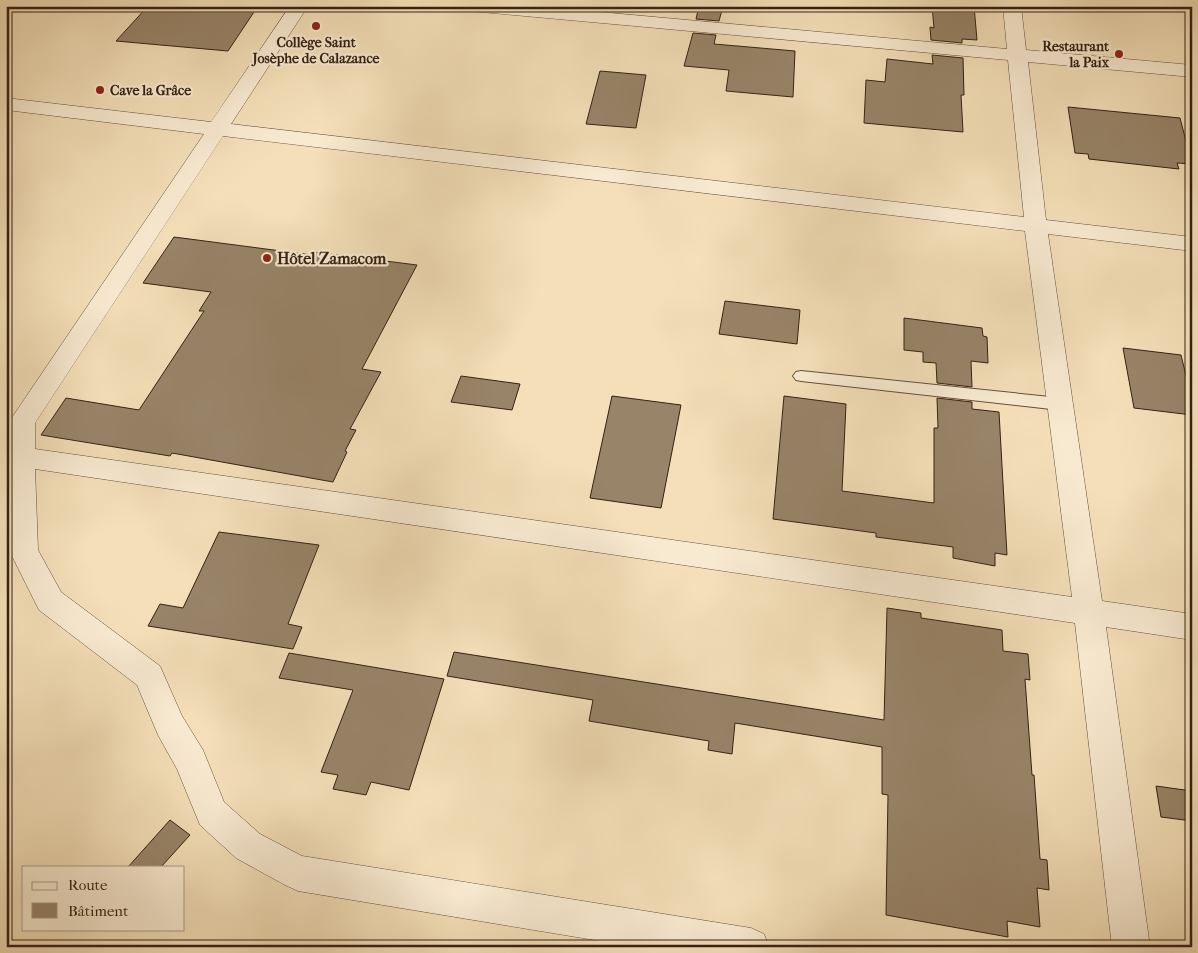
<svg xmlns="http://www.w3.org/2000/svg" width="1198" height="953" font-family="'IM FELL French Canon',serif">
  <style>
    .building { fill: #988469; stroke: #342114 }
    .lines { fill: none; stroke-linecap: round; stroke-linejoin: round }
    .service-casing { stroke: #64503d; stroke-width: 2 }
    .minor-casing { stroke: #64503d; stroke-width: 1 }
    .service { fill: #f8ead1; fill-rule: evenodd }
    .minor { fill: #f8ead1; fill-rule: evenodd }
    .poi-dot { fill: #8f2418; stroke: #f8ead1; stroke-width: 2 }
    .labels { text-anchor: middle; stroke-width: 4.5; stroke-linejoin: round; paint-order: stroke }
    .far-poi-label { font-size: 14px; font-weight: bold; fill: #342114; stroke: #f8ead1 }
    .poi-label { font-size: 16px; font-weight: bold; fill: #342114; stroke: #f8ead1; text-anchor: start }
  </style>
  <rect width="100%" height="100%" fill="#f4dfb8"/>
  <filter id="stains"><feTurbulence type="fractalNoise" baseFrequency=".004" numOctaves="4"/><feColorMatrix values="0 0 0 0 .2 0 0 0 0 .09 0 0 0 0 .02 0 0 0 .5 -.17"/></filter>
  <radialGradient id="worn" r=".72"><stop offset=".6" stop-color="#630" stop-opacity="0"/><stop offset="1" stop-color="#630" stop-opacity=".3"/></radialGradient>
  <path class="building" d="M 148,6 L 258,6 L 228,51 L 116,41 Z
    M 699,6 L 723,6 L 719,21 L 696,19 Z
    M 932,6 L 974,6 L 977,40 L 962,39 L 962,43 L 931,40 L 930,27 L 934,28 Z
    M 693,33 L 716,35 L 714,44 L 795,51 L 793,97 L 726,91 L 729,70 L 684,66 Z
    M 932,55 L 963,58 L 964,95 L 961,95 L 963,132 L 864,123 L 866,80 L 885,82 L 887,59 L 933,64 Z
    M 600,71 L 646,75 L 636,128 L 586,124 Z
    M 1068,107 L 1180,118 L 1192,164 L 1177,163 L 1179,169 L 1089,159 L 1088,154 L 1075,153 Z
    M 174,237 L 312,255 L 314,252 L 417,265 L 362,369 L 381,372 L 350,429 L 356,430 L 345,451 L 347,452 L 333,482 L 172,453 L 170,456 L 41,435 L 66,398 L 139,410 L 204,311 L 199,311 L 211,292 L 143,283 Z
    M 725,301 L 800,310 L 797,344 L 719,334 Z
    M 904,318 L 982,328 L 983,336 L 987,337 L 988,363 L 971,361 L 972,387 L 937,383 L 936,363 L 923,362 L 923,352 L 904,350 Z
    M 1123,348 L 1181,355 L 1192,400 L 1192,415 L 1134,408 Z
    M 461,376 L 520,384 L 512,410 L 451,402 Z
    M 612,396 L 681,405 L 661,508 L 590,498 Z
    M 784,396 L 846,404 L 842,491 L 934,503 L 934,428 L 938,428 L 937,398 L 972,402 L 972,409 L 999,412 L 1007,555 L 995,553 L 995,566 L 953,558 L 953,547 L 876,537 L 876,533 L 773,519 Z
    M 219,532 L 319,545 L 288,624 L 302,627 L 293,649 L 148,626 L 160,604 L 183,608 Z
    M 887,608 L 921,613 L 921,618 L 1002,630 L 1003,651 L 1028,654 L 1030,680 L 1025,679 L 1032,775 L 1034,775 L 1040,859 L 1047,860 L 1049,890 L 1037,888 L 1040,927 L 1007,921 L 1008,937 L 886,915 L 888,795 L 882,794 L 882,747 L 735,723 L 732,754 L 708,750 L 709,741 L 589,721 L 593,700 L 447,676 L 454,652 L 884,720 Z
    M 289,653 L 444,679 L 409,790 L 371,782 L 366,795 L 333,789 L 338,775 L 321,772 L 353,690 L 279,678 Z
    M 1156,786 L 1192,791 L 1192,821 L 1161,817 Z
    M 170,820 L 190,835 L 161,867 L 128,867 Z"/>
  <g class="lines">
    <defs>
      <path id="service" d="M 801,371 L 1060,398 L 1065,400 L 1068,404 L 1065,408 L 1060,410 L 801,381 L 796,380 L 793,376 L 796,372 Z"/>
      <path id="minor" d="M 290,6 L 308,6 L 231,124 L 1024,217 L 1008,60 L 470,11 L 464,10 L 461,6 L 533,6 L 1007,49 L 1003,6 L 1021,6 L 1026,50 L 1192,65 L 1192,77 L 1028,62 L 1046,220 L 1192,237 L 1192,251 L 1048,234 L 1102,601 L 1192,614 L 1192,640 L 1106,627 L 1150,947 L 1112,947 L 1075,623 L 35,469 L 38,550 L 61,592 L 160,666 L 182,716 L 203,750 L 224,802 L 260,834 L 302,856 L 751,928 L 764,934 L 769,947 L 637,947 L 298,891 L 285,885 L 236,858 L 200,825 L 177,769 L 158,735 L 137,685 L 39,610 L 9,550 L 7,496 L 9,422 L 204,134 L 6,110 L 6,98 L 211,122 ZM 223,136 L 1025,231 L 1072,597 L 35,449 L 35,423 Z"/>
    </defs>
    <use href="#service" class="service-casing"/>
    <use href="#minor" class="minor-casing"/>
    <use href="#service" class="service"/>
    <use href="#minor" class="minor"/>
  </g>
  <g class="poi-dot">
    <circle cx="316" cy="26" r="5"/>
    <circle cx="1119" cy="54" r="5"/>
    <circle cx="100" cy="90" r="5"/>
    <circle cx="267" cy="258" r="5"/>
  </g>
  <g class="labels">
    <g class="far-poi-label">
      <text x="316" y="47">Collège Saint<tspan x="316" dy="16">Josèphe de Calazance</tspan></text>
      <text x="1109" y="51" text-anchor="end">Restaurant<tspan x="1109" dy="16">la Paix</tspan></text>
      <text x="110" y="95" text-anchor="start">Cave la Grâce</text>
    </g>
    <g class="poi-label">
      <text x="277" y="264">Hôtel Zamacom</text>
    </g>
  </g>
  <rect width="1198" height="953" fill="none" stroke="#f4dfb8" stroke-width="25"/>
  <rect x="8" y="8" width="1183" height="938" fill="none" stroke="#342114" stroke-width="2.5"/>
  <rect x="12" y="12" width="1173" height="928" fill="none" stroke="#342114"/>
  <rect x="22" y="866" width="162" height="65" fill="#f8ead1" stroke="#aa9a85"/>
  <rect x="32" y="882" width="25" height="8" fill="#f8ead1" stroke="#aa9a85"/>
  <text x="68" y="890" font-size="15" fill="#342114">Route</text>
  <rect x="32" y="903" width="25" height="15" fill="#988469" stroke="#aa9a85"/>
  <text x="68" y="916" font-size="15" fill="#342114">Bâtiment</text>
  <rect width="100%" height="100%" filter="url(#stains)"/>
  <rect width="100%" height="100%" fill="url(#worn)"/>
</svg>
